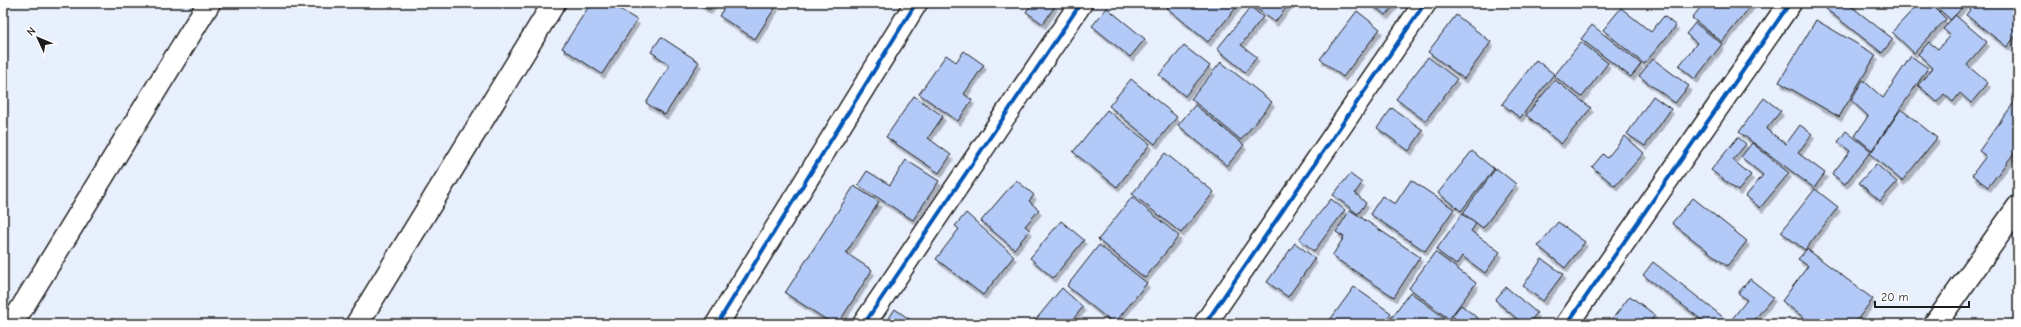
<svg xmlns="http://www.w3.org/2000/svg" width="2021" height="327" font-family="'Comic Neue',sans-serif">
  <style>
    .building { fill: #b3caf8; stroke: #1c1c1c; filter: url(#shadow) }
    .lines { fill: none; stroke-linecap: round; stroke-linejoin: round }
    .street-casing { stroke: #1c1c1c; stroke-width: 25 }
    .street { stroke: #fff; stroke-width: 22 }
    .cycleway-casing { stroke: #fff; stroke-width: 6 }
    .cycleway { stroke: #0057b8; stroke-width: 4 }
  </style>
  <defs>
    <filter id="shadow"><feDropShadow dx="2.5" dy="4.5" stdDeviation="0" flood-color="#0004"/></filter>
  </defs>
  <rect width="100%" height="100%" fill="#e8effd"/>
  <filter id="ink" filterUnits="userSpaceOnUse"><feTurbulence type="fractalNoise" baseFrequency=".025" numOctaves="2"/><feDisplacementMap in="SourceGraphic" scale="8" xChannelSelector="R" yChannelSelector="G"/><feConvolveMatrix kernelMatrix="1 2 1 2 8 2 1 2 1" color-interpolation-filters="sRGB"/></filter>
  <g filter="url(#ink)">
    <path class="building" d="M 591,3 L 610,3 L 637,20 L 602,74 L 562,48 Z
      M 698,3 L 714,3 L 709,10 Z
      M 727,3 L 778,3 L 755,39 L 719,16 Z
      M 1032,3 L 1051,3 L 1055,6 L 1043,24 L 1026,12 Z
      M 1171,3 L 1240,3 L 1208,42 L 1167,8 Z
      M 1249,3 L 1290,3 L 1275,22 Z
      M 1373,3 L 1396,3 L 1386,15 L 1372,5 Z
      M 1704,3 L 1753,3 L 1722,42 L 1692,18 Z
      M 1830,3 L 1855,3 L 1852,7 L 1893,39 L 1882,53 L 1826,9 Z
      M 1919,3 L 1930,3 L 1946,19 L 1914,53 L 1892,32 Z
      M 1932,3 L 1966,3 L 1951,20 Z
      M 1975,3 L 1979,6 L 1981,3 L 2018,3 L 2018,33 L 2007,47 L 1966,15 Z
      M 1251,7 L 1263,17 L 1241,45 L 1257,57 L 1245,72 L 1217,49 Z
      M 1107,8 L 1145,39 L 1130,57 L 1092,26 Z
      M 1621,8 L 1651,32 L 1664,16 L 1676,26 L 1644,64 L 1603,30 Z
      M 1357,11 L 1380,29 L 1343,77 L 1320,59 Z
      M 1456,15 L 1491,42 L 1464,79 L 1428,52 Z
      M 1955,15 L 1987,42 L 1967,65 L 1988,83 L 1971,103 L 1960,93 L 1953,102 L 1944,94 L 1937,102 L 1918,85 L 1933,68 L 1918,54 L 1929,42 L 1938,49 L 1950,35 L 1943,29 Z
      M 1816,20 L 1876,55 L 1839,117 L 1779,82 Z
      M 1695,23 L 1722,44 L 1695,79 L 1679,66 L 1697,43 L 1686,34 Z
      M 1592,25 L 1641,64 L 1631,77 L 1581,39 Z
      M 661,37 L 699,62 L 665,115 L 646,103 L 670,65 L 651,52 Z
      M 1581,42 L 1608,63 L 1582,97 L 1554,76 Z
      M 1184,46 L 1210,66 L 1185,96 L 1159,75 Z
      M 964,51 L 984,65 L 964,94 L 972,100 L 958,121 L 919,94 L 946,55 L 956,62 Z
      M 1911,56 L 1928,68 L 1872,150 L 1855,136 L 1868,116 L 1851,100 L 1863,80 L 1883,98 Z
      M 1428,57 L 1457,79 L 1425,121 L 1396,99 Z
      M 1653,59 L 1689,86 L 1675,103 L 1639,76 Z
      M 1536,60 L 1554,74 L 1520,118 L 1502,104 Z
      M 1221,62 L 1272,102 L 1241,140 L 1191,99 Z
      M 1131,79 L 1177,117 L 1155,144 L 1109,106 Z
      M 1555,80 L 1591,108 L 1561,144 L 1526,115 Z
      M 914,96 L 943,116 L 928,138 L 951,155 L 939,173 L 886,137 Z
      M 1653,96 L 1671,109 L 1645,146 L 1627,134 Z
      M 2018,97 L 2018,148 L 1988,187 L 1972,175 L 1986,156 L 1979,151 Z
      M 1764,98 L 1781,111 L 1766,129 L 1786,144 L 1800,125 L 1812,134 L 1798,153 L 1825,173 L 1814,188 L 1739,132 Z
      M 1195,105 L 1244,145 L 1227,166 L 1178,125 Z
      M 1392,108 L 1423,130 L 1409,151 L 1377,128 Z
      M 1901,109 L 1937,138 L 1902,181 L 1870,154 Z
      M 1107,110 L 1150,144 L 1117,187 L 1073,152 Z
      M 1846,131 L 1871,151 L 1845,184 L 1832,174 L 1850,151 L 1838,142 Z
      M 1625,136 L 1644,153 L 1615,186 L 1592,167 L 1603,154 L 1607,158 Z
      M 1738,137 L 1746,144 L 1733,160 L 1751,175 L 1738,191 L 1711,170 Z
      M 1752,143 L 1789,173 L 1760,208 L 1746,196 L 1763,175 L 1741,157 Z
      M 1472,151 L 1494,169 L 1461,211 L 1438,193 Z
      M 1165,153 L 1214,192 L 1181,233 L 1132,194 Z
      M 906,160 L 939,181 L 913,220 L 858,185 L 867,171 L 890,185 Z
      M 1876,164 L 1897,182 L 1880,201 L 1859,183 Z
      M 1496,168 L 1516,184 L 1483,228 L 1463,213 Z
      M 1350,174 L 1362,183 L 1355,193 L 1366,203 L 1358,214 L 1333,195 Z
      M 1016,180 L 1034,195 L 1029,201 L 1039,210 L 1025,226 L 1030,230 L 1014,249 L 981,221 Z
      M 1411,180 L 1454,209 L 1425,251 L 1370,214 L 1382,196 L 1395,204 Z
      M 854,186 L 879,202 L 846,253 L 872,270 L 838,324 L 833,324 L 785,293 Z
      M 1815,189 L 1838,207 L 1805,250 L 1781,232 Z
      M 1132,197 L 1179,236 L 1145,278 L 1098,240 Z
      M 1693,198 L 1747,241 L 1727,266 L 1672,223 Z
      M 1331,199 L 1345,210 L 1314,251 L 1299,239 Z
      M 1350,210 L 1420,257 L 1394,297 L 1332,256 L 1344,237 L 1336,232 Z
      M 966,213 L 1014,256 L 983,295 L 936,259 L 959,229 L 955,226 Z
      M 1462,214 L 1476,224 L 1471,231 L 1500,252 L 1485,273 L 1462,256 L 1456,265 L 1436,250 Z
      M 1061,221 L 1084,240 L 1053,278 L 1030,258 Z
      M 1558,222 L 1585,242 L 1565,268 L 1538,246 Z
      M 1295,243 L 1315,258 L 1288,297 L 1267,282 Z
      M 1099,245 L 1147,283 L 1114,324 L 1067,286 Z
      M 1807,249 L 1873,299 L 1854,324 L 1812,324 L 1782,301 L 1808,266 L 1798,259 Z
      M 1435,252 L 1476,283 L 1449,319 L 1409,288 Z
      M 1542,259 L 1563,274 L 1543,301 L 1523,286 Z
      M 1653,262 L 1728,321 L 1726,324 L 1707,324 L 1643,275 Z
      M 1750,279 L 1773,297 L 1751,324 L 1728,324 L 1747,300 L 1738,293 Z
      M 1354,287 L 1391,313 L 1383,324 L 1327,324 Z
      M 1506,287 L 1537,313 L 1528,324 L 1523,324 L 1495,300 Z
      M 1062,288 L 1083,307 L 1069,324 L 1032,324 Z
      M 1410,292 L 1453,324 L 1387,324 Z
      M 1630,296 L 1655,315 L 1648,324 L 1614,324 L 1610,322 Z
      M 1461,305 L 1485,324 L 1463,324 L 1452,316 Z
      M 895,309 L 916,324 L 885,324 Z
      M 2018,312 L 2018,324 L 2008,324 Z"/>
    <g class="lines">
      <defs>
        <path id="street" d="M 12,324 L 209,3
          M 357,324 L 554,3
          M 717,324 L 916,3
          M 864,324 L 1081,3
          M 1205,324 L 1425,3
          M 1567,324 L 1790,3
          M 1935,324 L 2018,207"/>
      </defs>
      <use href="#street" class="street-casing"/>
      <use href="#street" class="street"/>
      <defs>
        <path id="cycleway" d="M 717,324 L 916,3
          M 864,324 L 1081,3
          M 1205,324 L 1425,3
          M 1567,324 L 1790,3"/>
      </defs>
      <use href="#cycleway" class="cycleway-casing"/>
      <use href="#cycleway" class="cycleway"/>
    </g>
  </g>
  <rect width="2021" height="327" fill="none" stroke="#fff" stroke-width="16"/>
  <rect x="8" y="8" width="2005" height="311" fill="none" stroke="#1c1c1c" stroke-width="1.5" filter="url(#ink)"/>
  <g transform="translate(38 38) rotate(314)" stroke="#ffffff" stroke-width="3" paint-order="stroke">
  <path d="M0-3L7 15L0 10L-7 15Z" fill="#1c1c1c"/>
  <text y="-6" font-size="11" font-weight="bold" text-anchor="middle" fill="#1c1c1c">N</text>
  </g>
  <path d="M1875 301v6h94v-6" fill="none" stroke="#1c1c1c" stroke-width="2"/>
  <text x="1881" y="301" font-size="12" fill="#1c1c1c" stroke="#ffffff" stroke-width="3" paint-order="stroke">20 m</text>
</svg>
